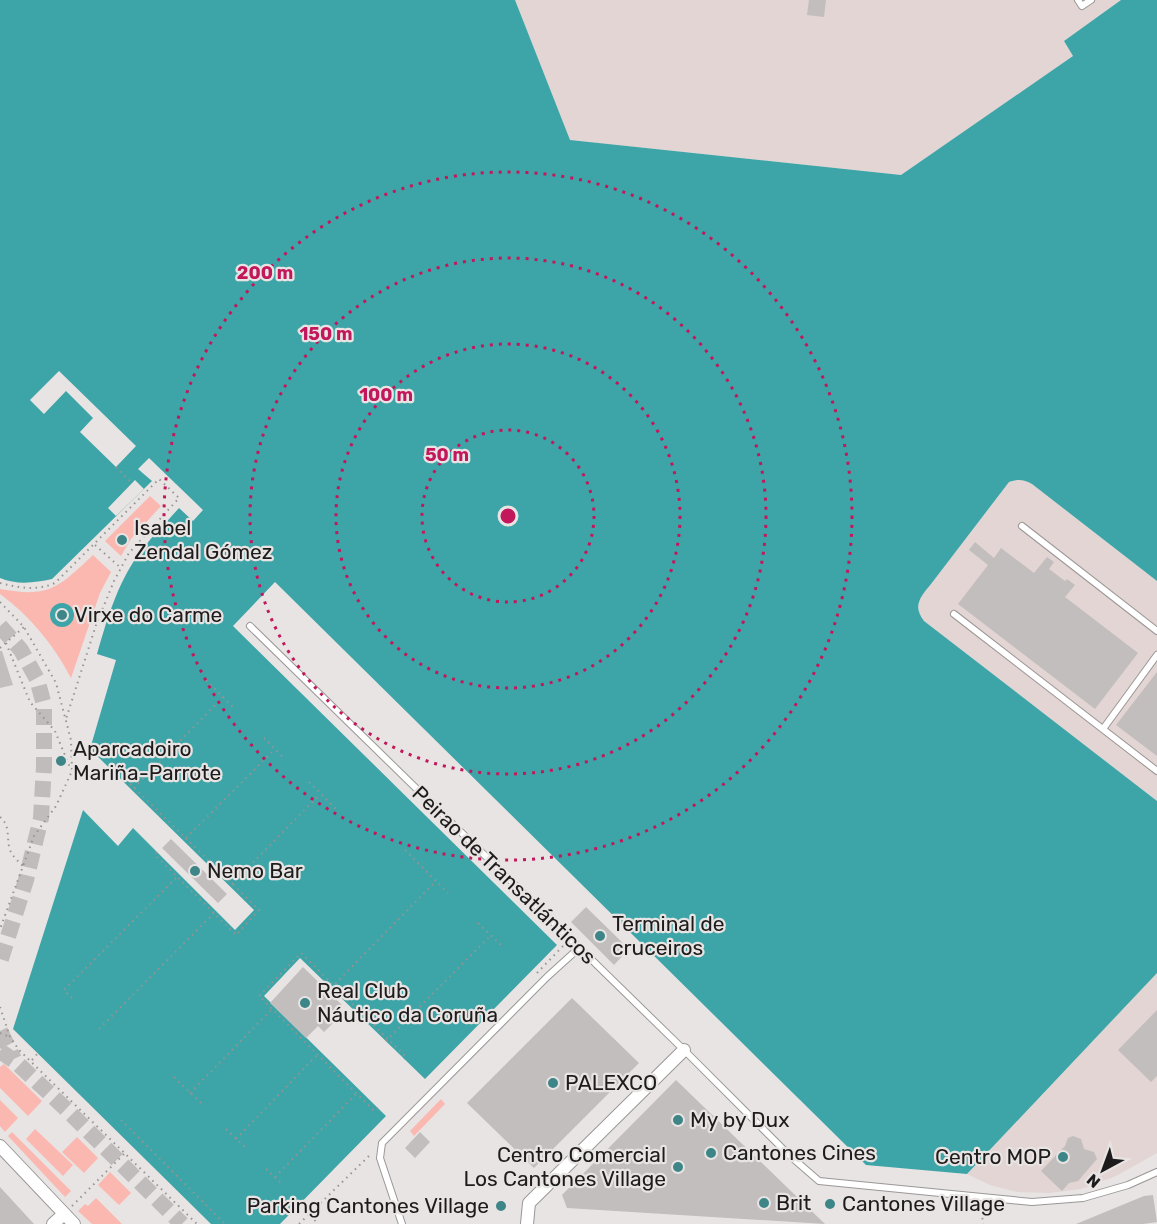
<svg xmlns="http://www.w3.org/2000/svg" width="1157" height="1224" font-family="Rubik,sans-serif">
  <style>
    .built { fill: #e2d5d3 }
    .green { fill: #fbb8b0 }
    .water { fill: #3da5a7 }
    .pier { fill: #e8e4e3 }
    .building { fill: #c2bebe }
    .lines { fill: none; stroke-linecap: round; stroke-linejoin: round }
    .secondary-tunnel { stroke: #bfbcbb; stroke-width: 16; stroke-dasharray: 16 8; stroke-linecap: butt }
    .lane-casing { stroke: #9b9797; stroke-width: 8 }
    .street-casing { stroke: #9b9797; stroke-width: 14 }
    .path { stroke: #979493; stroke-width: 2; stroke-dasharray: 1.5 4.5; stroke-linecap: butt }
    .lane { stroke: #fff; stroke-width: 6 }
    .street { stroke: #fff; stroke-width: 12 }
    .ring { fill: none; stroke: #c2185b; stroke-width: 3; stroke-dasharray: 3 6 }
    .poi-dot { fill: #3d8587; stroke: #e8e4e3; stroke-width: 2 }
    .labels { text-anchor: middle; stroke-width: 4.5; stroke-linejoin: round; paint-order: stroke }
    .poi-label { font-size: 21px; fill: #1d1b1b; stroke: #e8e4e3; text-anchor: start }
    .street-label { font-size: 21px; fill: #1d1b1b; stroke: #e8e4e3 }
    .centre { fill: #c2185b; stroke: #e8e4e3; stroke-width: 3 }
    .ring-label { font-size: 18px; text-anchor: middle; font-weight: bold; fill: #c2185b; stroke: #e8e4e3; stroke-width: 4.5; stroke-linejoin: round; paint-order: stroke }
  </style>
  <rect width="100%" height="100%" fill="#e8e4e3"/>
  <path class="built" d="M 515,0 L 1121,0 L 1064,41 L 1073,56 L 901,175 L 569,140 Z
    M 1016,480 L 1026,480 L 1032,484 L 1157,581 L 1157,801 L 924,621 L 919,615 L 919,599 L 1009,482 Z
    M 1157,973 L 1157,1153 L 1114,1177 L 1081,1189 L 1049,1193 L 1017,1192 L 990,1185 L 967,1174 Z"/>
  <path class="green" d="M 150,496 L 161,506 L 131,539 L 121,556 L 105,541 Z
    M 93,555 L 111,572 L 100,593 L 71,678 C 53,644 31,617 0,594 L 0,589 C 49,598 58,588 93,555 Z
    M 4,1064 L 42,1101 L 28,1116 L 0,1088 L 0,1067 Z
    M 441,1099 L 445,1104 L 414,1136 L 410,1131 Z
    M 0,1100 L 18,1118 L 5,1132 L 0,1126 Z
    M 35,1129 L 73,1165 L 63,1176 L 26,1139 Z
    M 12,1132 L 71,1191 L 65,1197 L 8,1136 Z
    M 77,1137 L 98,1158 L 84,1173 L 62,1152 Z
    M 110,1172 L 131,1193 L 119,1205 L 98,1185 Z
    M 96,1198 L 122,1224 L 92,1224 L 78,1211 L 85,1204 L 88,1206 Z"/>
  <path class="water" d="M 0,0 L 515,0 L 570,140 L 901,175 L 1073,56 L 1064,41 L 1121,0 L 1157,0 L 1157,581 L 1032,484 C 1024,479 1017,479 1009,482 L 931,584 C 921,596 912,606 924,621 L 1157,801 L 1157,973 L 967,1174 L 866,1165 L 275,582 L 233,626 L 557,945 L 425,1079 L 300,958 L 264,996 L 386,1116 L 280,1224 L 211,1224 L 13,1029 L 83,810 L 118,846 L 133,828 L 235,930 L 254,910 L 90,749 L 116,660 L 97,654 C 108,616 119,578 144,547 C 155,533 168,521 179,508 L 193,521 L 203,510 L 149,458 L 138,469 L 152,481 L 52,579 C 34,583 17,585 0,578 Z
    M50 615a12 12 0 1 1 24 0a12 12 0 1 1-24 0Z"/>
  <path class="pier" d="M 59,371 L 136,446 L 116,467 L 80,432 L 93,418 L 66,391 L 44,414 L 30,400 Z
    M 135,480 L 144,489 L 116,516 L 108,508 Z"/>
  <path class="building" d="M 809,0 L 826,0 L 824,17 L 807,15 Z
    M 975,542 L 994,558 L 1001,548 L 1034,573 L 1047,557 L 1054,562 L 1049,569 L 1065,581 L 1067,579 L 1075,585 L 1065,597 L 1138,653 L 1095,709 L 958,604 L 988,565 L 969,550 Z
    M 0,651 L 2,651 L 13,685 L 0,688 Z
    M 1157,672 L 1157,756 L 1116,725 Z
    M 171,839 L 227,894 L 218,903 L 162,848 Z
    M 586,907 L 629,949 L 614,965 L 571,922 Z
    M 303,967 L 342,1005 L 335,1012 L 339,1017 L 324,1032 L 318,1026 L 306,1038 L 270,1003 Z
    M 572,998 L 639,1063 L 534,1168 L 467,1103 Z
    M 1157,1010 L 1157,1076 L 1151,1082 L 1118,1050 Z
    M 676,1080 L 825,1224 L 567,1208 L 562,1195 Z
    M 420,1132 L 430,1142 L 415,1158 L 405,1148 Z
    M 1073,1136 L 1081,1139 L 1084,1149 L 1094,1152 L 1097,1159 L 1078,1181 L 1069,1183 L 1062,1191 L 1041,1171 L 1065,1146 L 1068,1138 Z
    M 0,1187 L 23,1212 L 34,1224 L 0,1224 Z
    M 1153,1195 L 1157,1222 L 1143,1224 L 1076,1224 L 1144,1196 Z"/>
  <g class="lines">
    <path class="secondary-tunnel" d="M 0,626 L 21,650 L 37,679 L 44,705 L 44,766 L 41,818 L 26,880 L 0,962
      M 0,1031 L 14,1059
      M 0,1051 L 16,1062 L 66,1109 L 182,1224"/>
    <defs>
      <path id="lane" d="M 1078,0 L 1082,6 L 1091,0
        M 1022,526 L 1157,631
        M 954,614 L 1157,771
        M 250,626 L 684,1050 L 789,1155 L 819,1181 L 1032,1202 L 1083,1198 L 1128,1185 L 1157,1172
        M 1103,729 L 1157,655
        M 402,1224 L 380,1158 L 382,1143 L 547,977 L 579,948"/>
      <path id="street" d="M 0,1146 L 74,1224
        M 53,1224 L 64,1214
        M 527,1224 L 529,1203 L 684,1050"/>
    </defs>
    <use href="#lane" class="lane-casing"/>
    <use href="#street" class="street-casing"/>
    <path class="path" d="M 116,467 L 132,483
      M 95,545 L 121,568
      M 0,583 C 19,588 37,591 55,583 L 159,479 L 179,498 L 129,553 L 114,581 L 96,625 L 66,719
      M 0,602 L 24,627 L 56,683 L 71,740 L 72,771 L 56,806 L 34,836 L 0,929
      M 6,643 L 30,702 L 55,731 L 71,770
      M 0,648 L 24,627
      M 206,680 L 235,709
      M 264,738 L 285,759
      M 113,771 L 115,769 L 259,910 L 236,935 L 155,855 L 157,852
      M 309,782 L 337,810
      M 134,788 L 223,697
      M 0,817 C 11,826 6,838 10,850 C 13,857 18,861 23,866
      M 186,838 L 275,749
      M 405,850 L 448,893
      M 232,884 L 320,794
      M 478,923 L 503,947
      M 537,973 L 564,945
      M 331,988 L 436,881
      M 72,998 L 64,990 L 177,877
      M 0,1007 L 10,1037 L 19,1050 L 197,1224
      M 99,1029 L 214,913
      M 0,1033 L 10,1037
      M 386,1041 L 491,935
      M 32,1060 L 38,1053
      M 174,1077 L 201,1103
      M 190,1093 L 272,1009
      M 378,1108 L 374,1111 L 259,996 L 301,953 L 406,1057 L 404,1059
      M 121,1120 L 225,1224
      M 226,1129 L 245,1147
      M 236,1139 L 317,1055
      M 266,1169 L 283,1185
      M 275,1177 L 357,1093
      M 72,1206 L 125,1153
      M 981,1206 L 983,1224
      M 310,1216 L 319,1224
      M 299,1224 L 371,1154"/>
    <use href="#lane" class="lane"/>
    <use href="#street" class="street"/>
  </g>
  <g class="ring">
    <circle cx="508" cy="516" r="86"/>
    <circle cx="508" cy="516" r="172"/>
    <circle cx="508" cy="516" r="258"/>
    <circle cx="508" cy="516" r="344"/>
  </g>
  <g class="poi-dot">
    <circle cx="122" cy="540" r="6"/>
    <circle cx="62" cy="615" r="6"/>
    <circle cx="61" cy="761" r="6"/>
    <circle cx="195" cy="871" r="6"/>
    <circle cx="600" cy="936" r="6"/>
    <circle cx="305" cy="1003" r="6"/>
    <circle cx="553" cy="1083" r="6"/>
    <circle cx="678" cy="1120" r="6"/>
    <circle cx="711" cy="1153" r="6"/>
    <circle cx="1063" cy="1157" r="6"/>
    <circle cx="678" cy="1167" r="6"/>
    <circle cx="764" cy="1203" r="6"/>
    <circle cx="830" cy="1204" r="6"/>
    <circle cx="501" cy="1206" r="6"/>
  </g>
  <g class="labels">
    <g class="poi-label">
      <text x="134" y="535">Isabel<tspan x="134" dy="24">Zendal Gómez</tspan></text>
      <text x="74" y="622">Virxe do Carme</text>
      <text x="73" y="756">Aparcadoiro<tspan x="73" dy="24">Mariña-Parrote</tspan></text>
      <text x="207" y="878">Nemo Bar</text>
      <text x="612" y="931">Terminal de<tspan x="612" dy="24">cruceiros</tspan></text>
      <text x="317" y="998">Real Club<tspan x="317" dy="24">Náutico da Coruña</tspan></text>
      <text x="565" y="1090">PALEXCO</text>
      <text x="690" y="1127">My by Dux</text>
      <text x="723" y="1160">Cantones Cines</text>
      <text x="666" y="1162" text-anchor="end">Centro Comercial<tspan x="666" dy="24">Los Cantones Village</tspan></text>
      <text x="1051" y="1164" text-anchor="end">Centro MOP</text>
      <text x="776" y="1210">Brit</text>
      <text x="842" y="1211">Cantones Village</text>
      <text x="489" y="1213" text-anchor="end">Parking Cantones Village</text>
    </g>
    <g class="street-label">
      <text transform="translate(504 875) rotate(44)" y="7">Peirao de Transatlánticos</text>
    </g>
  </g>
  <circle cx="508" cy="516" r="9" class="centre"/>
  <g class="ring-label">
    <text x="265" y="279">200 m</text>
    <text x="326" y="340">150 m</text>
    <text x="386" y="401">100 m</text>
    <text x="447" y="461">50 m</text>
  </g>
  <g transform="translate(1103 1170) rotate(221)" stroke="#e8e4e3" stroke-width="4.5" paint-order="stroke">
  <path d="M0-4.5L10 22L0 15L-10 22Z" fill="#1d1b1b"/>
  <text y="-9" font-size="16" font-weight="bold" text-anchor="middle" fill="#1d1b1b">N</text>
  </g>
</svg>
